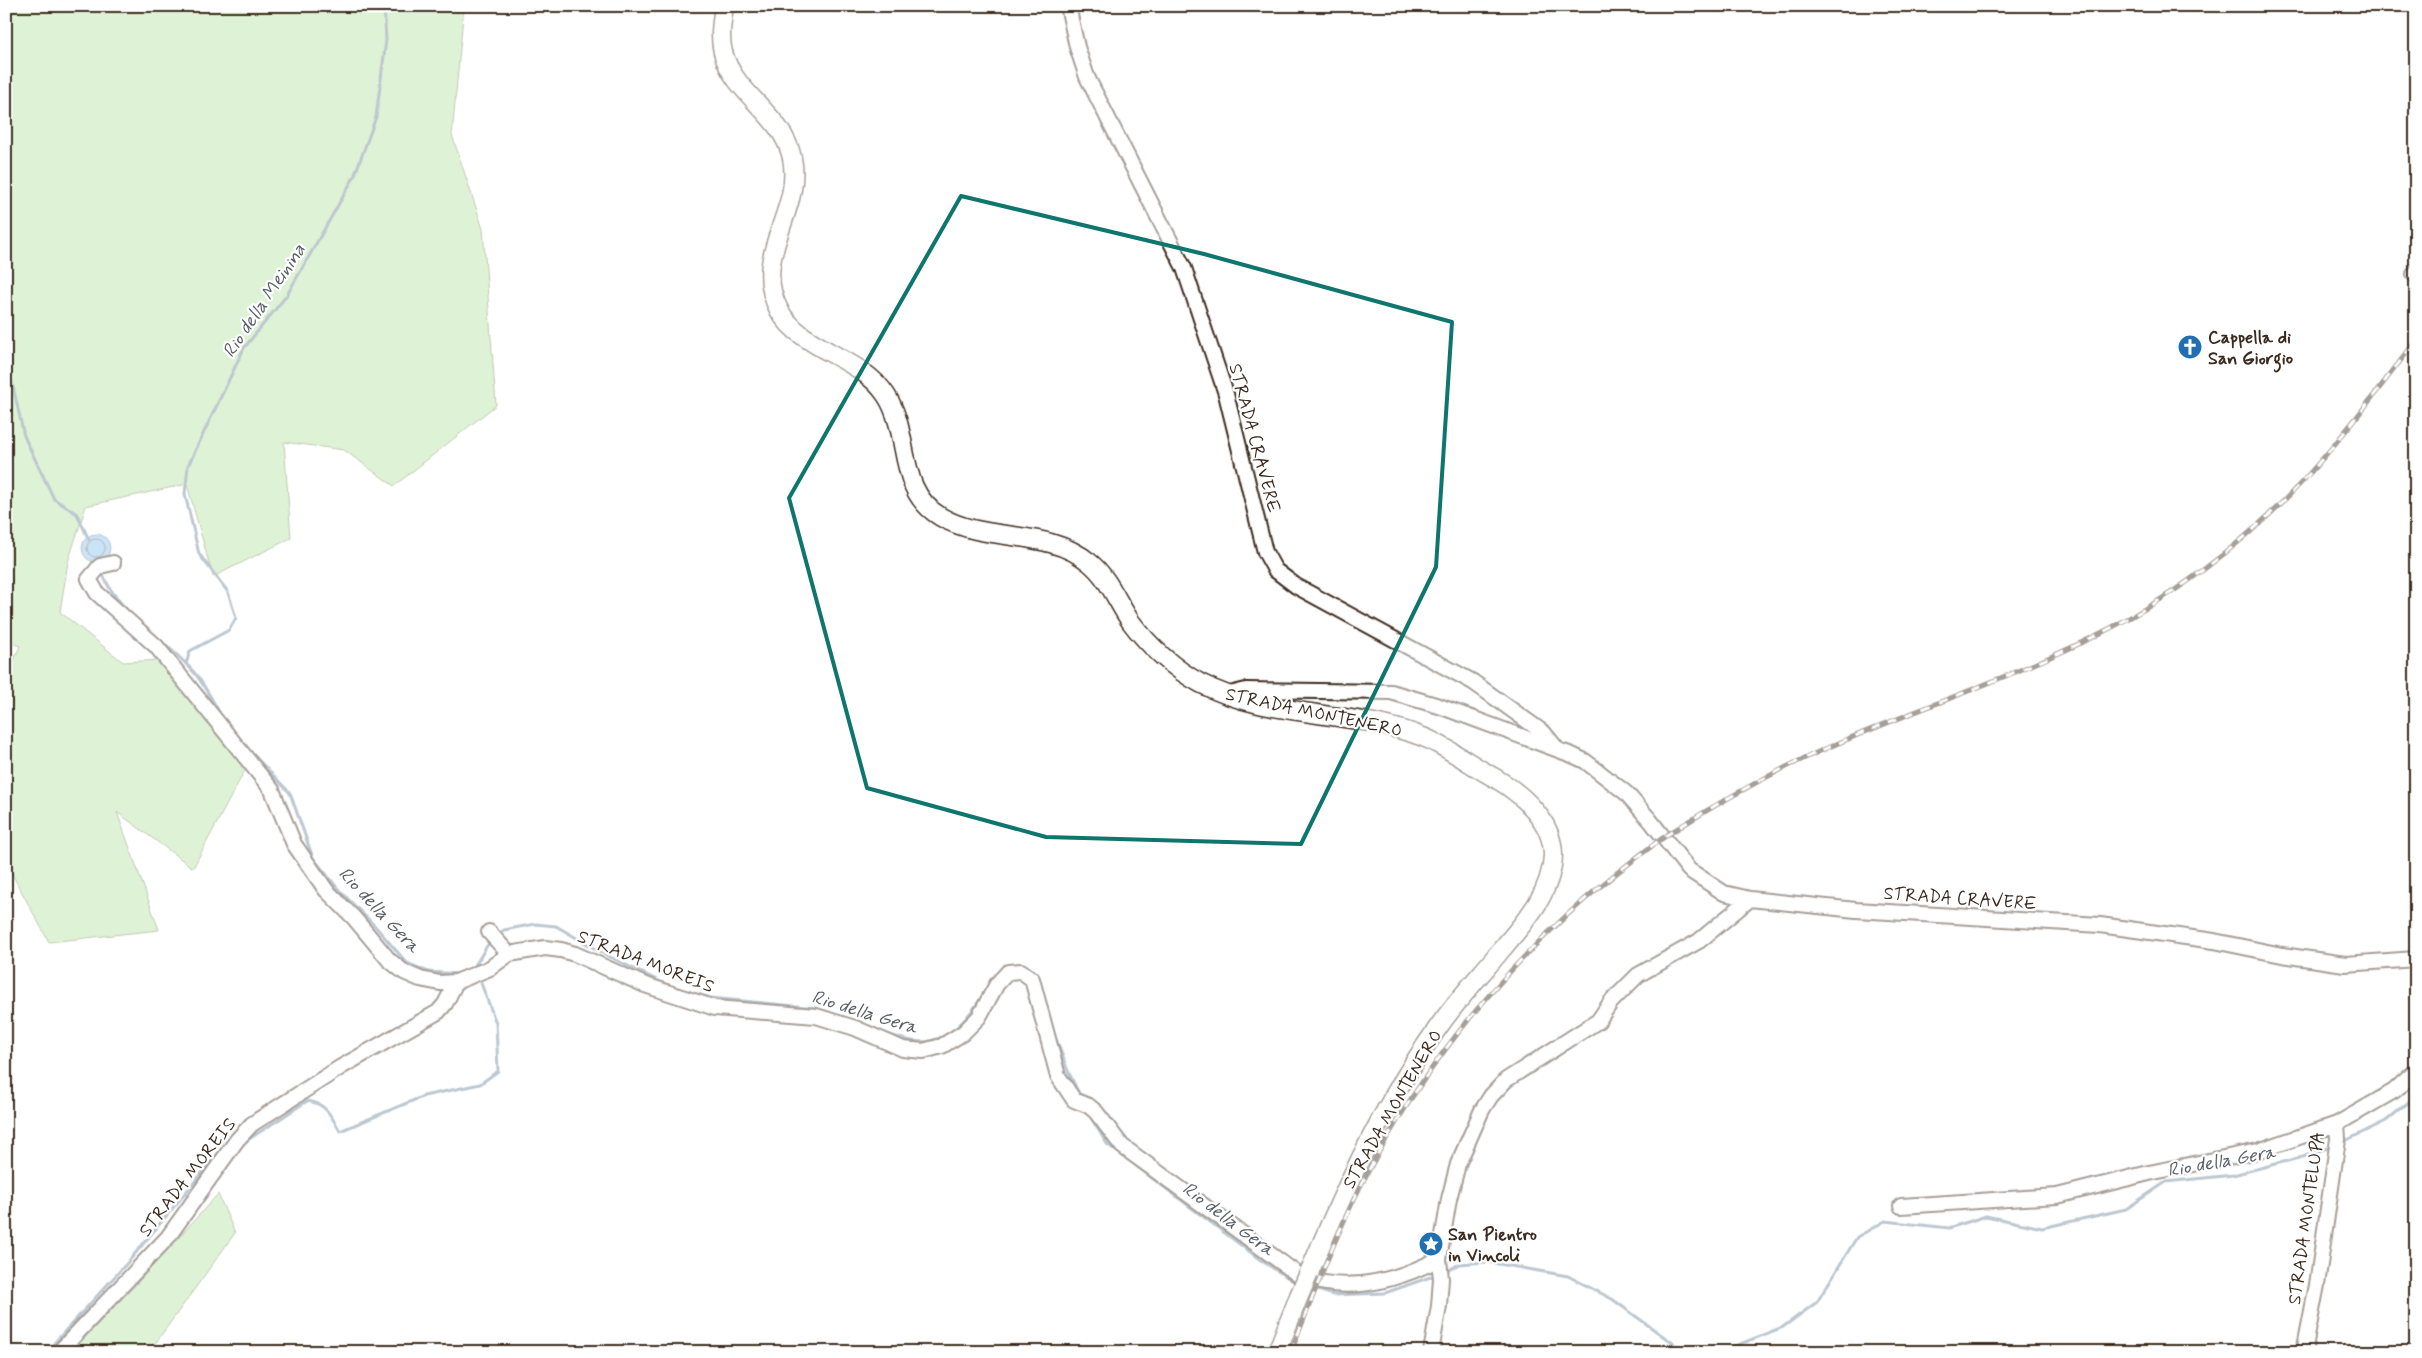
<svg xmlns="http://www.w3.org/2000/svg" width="2422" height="1358" font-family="Mynerve,sans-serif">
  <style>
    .green { fill: #b6e3a2; stroke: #788660 }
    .water { fill: #8cc2ea; stroke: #6c8598 }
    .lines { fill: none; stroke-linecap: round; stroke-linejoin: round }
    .shore { stroke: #5b6770; stroke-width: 1 }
    .stream { stroke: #6c8598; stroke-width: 3 }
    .minor-casing { stroke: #3b2a1e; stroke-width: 18 }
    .major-casing { stroke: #3b2a1e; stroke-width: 21 }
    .minor { stroke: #fff; stroke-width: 14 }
    .major { stroke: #fff; stroke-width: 18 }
    .rail-casing { stroke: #3b2a1e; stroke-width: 5 }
    .rail { stroke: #fff; stroke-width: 3; stroke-dasharray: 9; stroke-linecap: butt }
    .major-bridge-casing { stroke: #3b2a1e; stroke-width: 21; stroke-linecap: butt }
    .major-bridge { stroke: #fff; stroke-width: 18 }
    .marked { fill: none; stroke: #0f766e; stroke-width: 4; stroke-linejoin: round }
    .labels { text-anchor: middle; stroke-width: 4.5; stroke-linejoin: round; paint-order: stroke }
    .poi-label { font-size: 18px; font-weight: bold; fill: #3b2a1e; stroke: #fff; text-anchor: start }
    .street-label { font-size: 18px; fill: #3b2a1e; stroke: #fff }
    .water-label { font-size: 19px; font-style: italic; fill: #575f65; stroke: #fff }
  </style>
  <rect width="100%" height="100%" fill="#fff"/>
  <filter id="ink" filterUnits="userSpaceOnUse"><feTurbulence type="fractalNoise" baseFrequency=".02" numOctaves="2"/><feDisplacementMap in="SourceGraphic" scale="10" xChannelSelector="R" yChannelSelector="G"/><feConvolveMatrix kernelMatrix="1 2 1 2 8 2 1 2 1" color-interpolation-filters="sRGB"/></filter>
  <g filter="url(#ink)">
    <path class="green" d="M 6,6 L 464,6 L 452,135 L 483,229 L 496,405 L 394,486 L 344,450 L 284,442 L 291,538 L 213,577 L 187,484 L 86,506 L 68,562 L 60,612 L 123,662 L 162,660 L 245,770 L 193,868 L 117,812 L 159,930 L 49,942 L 6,863 L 6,678 L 20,646 L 6,641 Z
      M 218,1194 L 235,1233 L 149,1352 L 71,1352 L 142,1278 Z"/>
    <path class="water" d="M82 548a14 14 0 1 1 28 0a14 14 0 1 1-28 0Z"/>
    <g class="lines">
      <path class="shore" d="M87 548a9 9 0 1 1 18 0a9 9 0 1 1-18 0Z"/>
      <path class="stream" d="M 6,355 L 24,436 L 54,499 L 77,514 L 89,540
        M 102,571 C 113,611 172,643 197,676 C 207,689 215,705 223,719
        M 186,664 L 190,651 L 229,630 L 236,618 L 228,592 L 199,554 L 185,494 L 188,466 L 244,348 L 287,295 L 354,177 L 376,117 L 386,40 L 384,6
        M 244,745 L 290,793 L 313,858 L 339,890 L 374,925 L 407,963 L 428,972 L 461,974
        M 496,936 L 504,930 L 535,924 L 556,926 L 606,955 L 669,986
        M 471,969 C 479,964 483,948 492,940
        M 992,980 L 1002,970
        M 683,990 L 711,998 L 816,1008 L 846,1018
        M 863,1024 C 878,1030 892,1037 907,1040 C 945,1050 970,1017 986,990
        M 1052,1028 L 1068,1071 L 1081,1098
        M 1088,1113 L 1107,1144 L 1262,1261 L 1298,1284
        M 243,1143 L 307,1101 C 326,1103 331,1116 340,1131 L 424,1096 L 480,1084 L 498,1071 L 496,1023 L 481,983
        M 2341,1143 L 2386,1121 L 2416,1096
        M 1444,1273 L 1459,1264 L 1487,1262 L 1568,1276 L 1612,1299 L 1685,1352
        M 1309,1287 L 1333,1295 L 1385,1293 L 1436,1275
        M 46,1352 L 128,1262 L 226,1144
        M 1720,1352 L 1783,1327 L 1817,1302 L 1857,1237 L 1885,1221 L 1949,1228 L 1986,1216 L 2042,1228 L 2126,1209 L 2166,1182 L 2233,1175 L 2303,1157 L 2333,1146"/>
      <defs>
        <path id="minor" d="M 1068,6 L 1077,47 L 1087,77 L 1184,268 L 1226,394 L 1265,552 L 1275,570 L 1296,586 L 1473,682 L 1544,733 L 1557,749
          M 2414,274 L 2416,272
          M 113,563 L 100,566 L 89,579 L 97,593 L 156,646 L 272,790 L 294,844 L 326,890 L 354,918 L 389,960 L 404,972 L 420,979 L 440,983 L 456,982 L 490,968 L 509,954 L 545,948 L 561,950 L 575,954 L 645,985 L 715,1008 L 816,1016 L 855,1028 L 903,1049 L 923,1051 L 942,1046 L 963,1033 L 979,1017 L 997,984 L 1008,972 L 1021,971 L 1032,979 L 1058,1076 L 1074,1100 L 1089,1106 L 1096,1112 L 1122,1146 L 1300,1276 C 1347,1295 1396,1281 1439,1259
          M 1226,695 L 1246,690 L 1391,692 L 1439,706 L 1572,755 L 1585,761 L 1626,793 L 1650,820 L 1689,870 L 1724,893 L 1750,899 L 1856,910 L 2100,925 L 2214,941 L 2282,955 L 2345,964 L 2416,959
          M 489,932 L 509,954
          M 1901,1206 L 2057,1196 L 2149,1173 L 2258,1151 L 2337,1124
          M 59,1352 L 168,1237 L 237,1140 L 252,1124 L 341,1067 L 438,1012 L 445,1004 L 456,982
          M 1431,1352 L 1439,1306 L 1441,1279 L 1439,1259 L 1449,1199 L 1458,1164 L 1482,1110 L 1491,1096 L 1506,1080 L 1598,1021 L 1611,1002 L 1638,975 L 1699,941 L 1750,899
          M 2304,1352 L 2317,1285 L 2338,1139 L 2337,1124 L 2394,1091 L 2416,1071"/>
        <path id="major" d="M 724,6 C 722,21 719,37 723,52 C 734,95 783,114 792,158 C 803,212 750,255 779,310 C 802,351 860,356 886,395 C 912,434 895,490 941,517 C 986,543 1048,528 1089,562 C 1109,578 1117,602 1131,622 C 1149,646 1174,669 1200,683 C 1268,719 1352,709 1423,737 C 1448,747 1471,765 1495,778 C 1522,794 1553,821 1553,855 C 1552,893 1524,923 1501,950 C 1480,976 1456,1001 1437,1029 C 1383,1104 1345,1188 1309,1273
          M 1277,1352 L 1299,1296"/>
      </defs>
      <use href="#minor" class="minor-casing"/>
      <use href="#major" class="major-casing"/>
      <use href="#minor" class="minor"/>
      <use href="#major" class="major"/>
      <defs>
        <path id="rail" d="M 1291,1352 C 1313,1296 1334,1239 1361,1185 C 1423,1064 1511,956 1618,872 C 1637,858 1655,842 1675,830 C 1726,798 1780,768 1834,745 C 1958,691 2094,653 2203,570 C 2246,538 2288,500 2323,458 C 2356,420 2385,380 2416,341"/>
      </defs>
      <use href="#rail" class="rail-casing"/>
      <use href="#rail" class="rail"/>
      <defs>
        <path id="major-bridge" d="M 1299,1296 L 1309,1273"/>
      </defs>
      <use href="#major-bridge" class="major-bridge-casing"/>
      <use href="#major-bridge" class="major-bridge"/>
    </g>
  </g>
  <path d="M0 0H2422V1358H0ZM 961,196 L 1204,254 L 1452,322 L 1436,567 L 1301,844 L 1046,837 L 867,788 L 789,498 Z" fill="#fff" fill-opacity=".55" fill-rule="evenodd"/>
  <path class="marked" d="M 961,196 L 1204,254 L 1452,322 L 1436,567 L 1301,844 L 1046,837 L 867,788 L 789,498 Z"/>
  <defs>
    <symbol id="church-disc" viewBox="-11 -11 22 22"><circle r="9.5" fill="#1f6fb2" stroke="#fff"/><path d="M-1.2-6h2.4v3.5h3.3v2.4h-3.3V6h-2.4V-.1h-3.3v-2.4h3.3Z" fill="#fff"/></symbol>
    <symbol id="sight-disc" viewBox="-11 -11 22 22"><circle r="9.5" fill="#1f6fb2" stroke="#fff"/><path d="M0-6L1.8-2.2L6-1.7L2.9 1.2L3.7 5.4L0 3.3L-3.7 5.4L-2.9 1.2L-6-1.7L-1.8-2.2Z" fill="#fff"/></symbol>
  </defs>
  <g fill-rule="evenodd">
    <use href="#church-disc" x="2176" y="333" width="28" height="28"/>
    <use href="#sight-disc" x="1417" y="1230" width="28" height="28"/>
  </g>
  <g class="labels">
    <g class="poi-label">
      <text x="2208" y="343">Cappella di<tspan x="2208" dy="21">San Giorgio</tspan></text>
      <text x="1448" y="1240">San Pientro<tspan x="1448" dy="21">in Vincoli</tspan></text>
    </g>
    <g class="street-label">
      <text transform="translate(1255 438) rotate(75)" y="6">STRADA CRAVERE</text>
      <text transform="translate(1314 712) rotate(12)" y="6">STRADA MONTENERO</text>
      <text transform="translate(1960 898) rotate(4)" y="6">STRADA CRAVERE</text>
      <text transform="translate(646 961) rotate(21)" y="6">STRADA MOREIS</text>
      <text transform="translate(1392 1109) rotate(-60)" y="6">STRADA MONTENERO</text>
      <text transform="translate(187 1177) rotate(-52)" y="6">STRADA MOREIS</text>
      <text transform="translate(2306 1218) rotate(-82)" y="6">STRADA MONTELUPA</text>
    </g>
    <g class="water-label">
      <text transform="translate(263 300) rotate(-56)" y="7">Rio della Meinina</text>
      <text transform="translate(380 909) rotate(47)" y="7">Rio della Gera</text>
      <text transform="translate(865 1011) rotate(17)" y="7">Rio della Gera</text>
      <text transform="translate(2221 1160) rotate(-10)" y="7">Rio della Gera</text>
      <text transform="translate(1229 1218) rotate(37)" y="7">Rio della Gera</text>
    </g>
  </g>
  <rect width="2422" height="1358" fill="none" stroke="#fff" stroke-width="25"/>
  <rect x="12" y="12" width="2397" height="1333" fill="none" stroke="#3b2a1e" stroke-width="2" filter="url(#ink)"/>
</svg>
